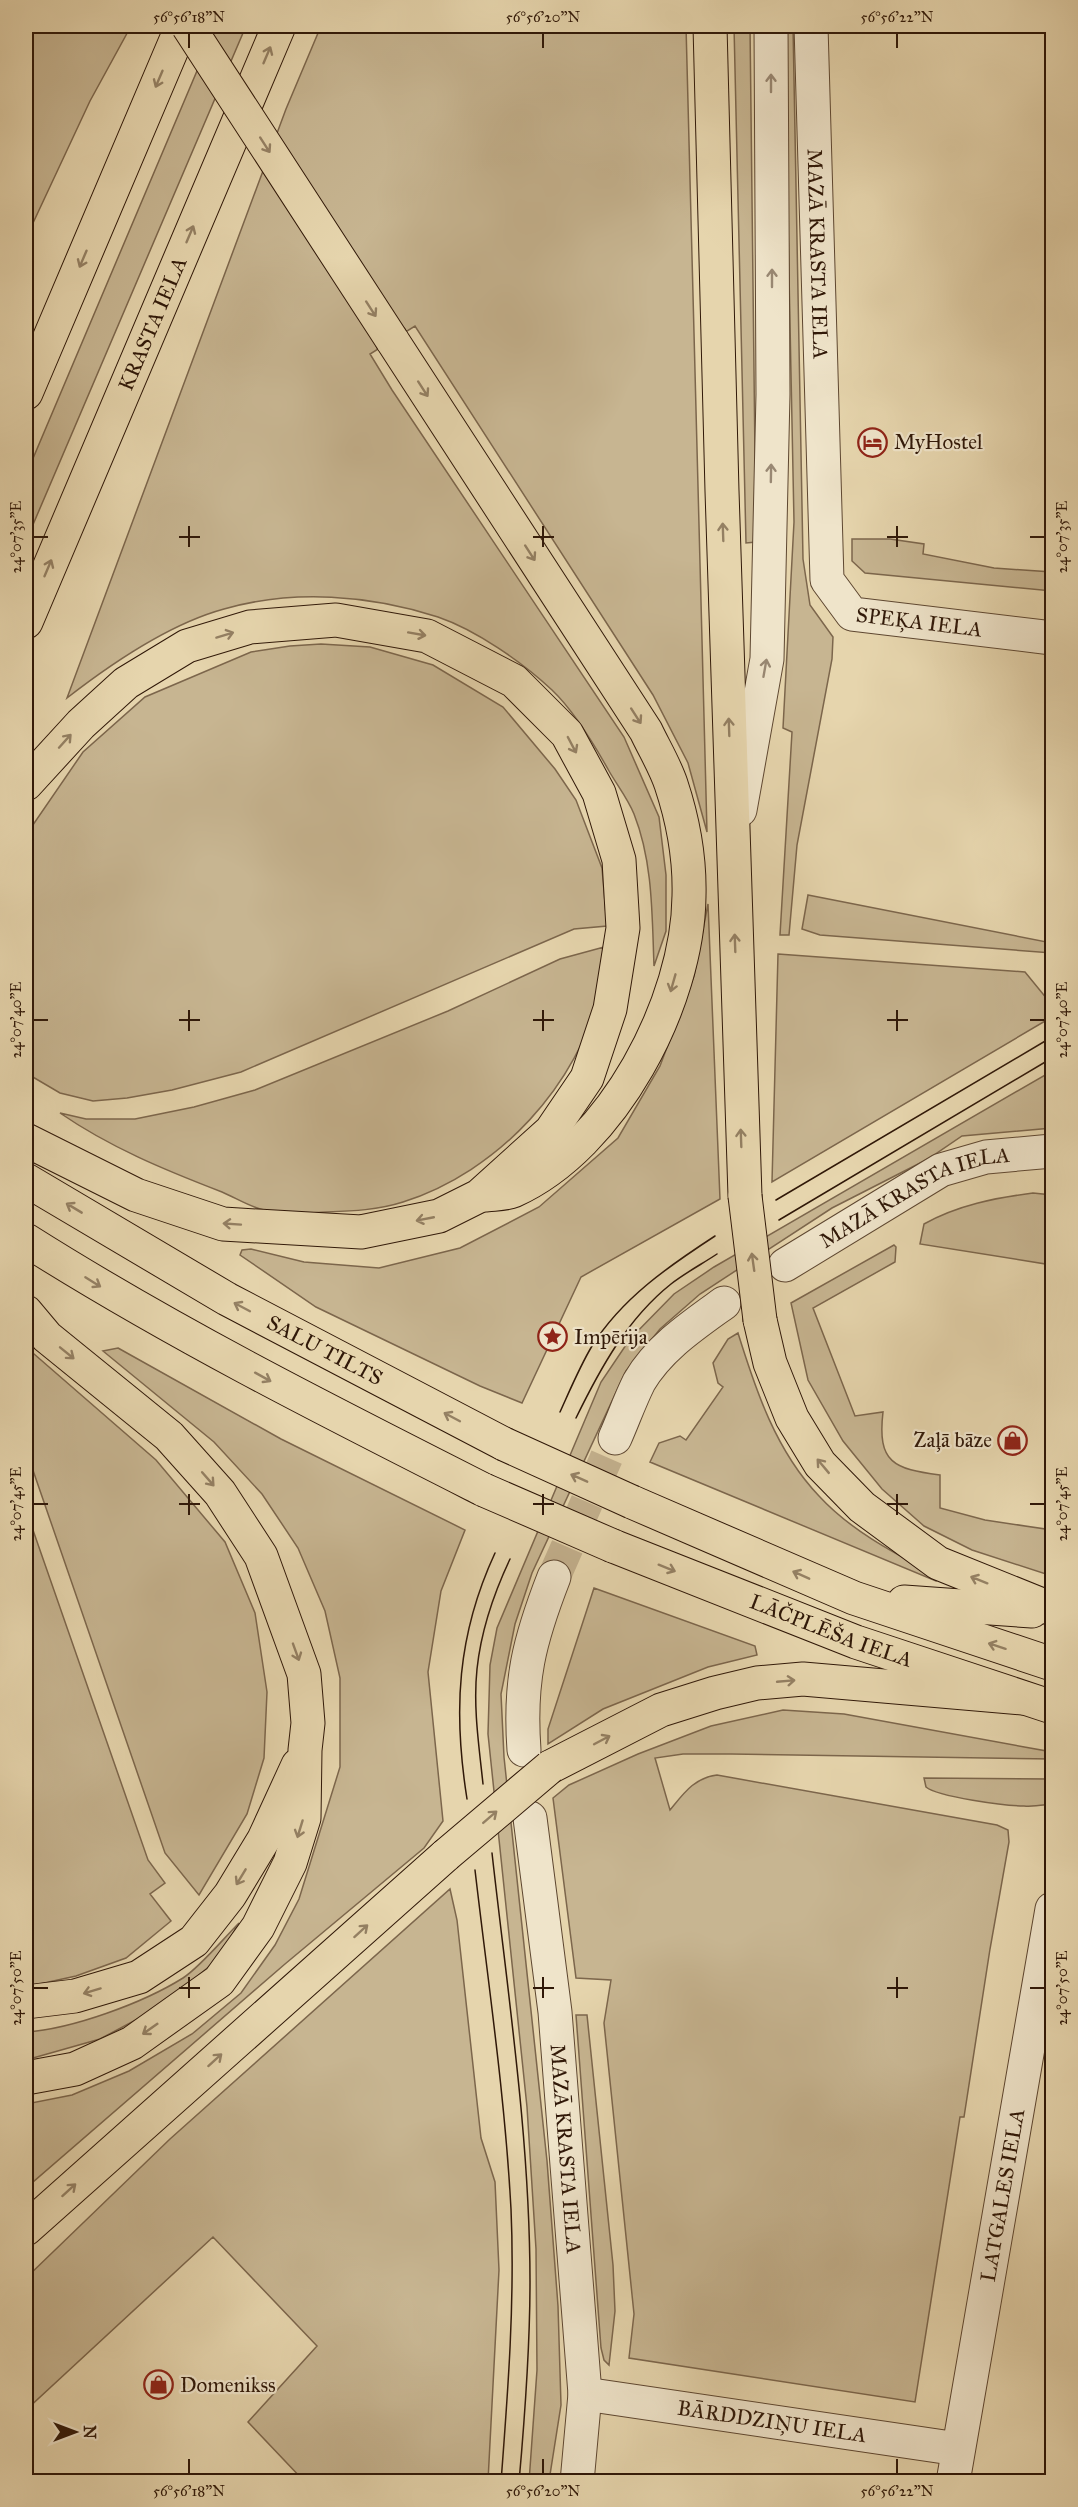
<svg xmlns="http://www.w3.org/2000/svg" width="1078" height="2507" font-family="'IM FELL Great Primer',serif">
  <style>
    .green { fill: #c7b591; stroke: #7c664c; stroke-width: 1.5 }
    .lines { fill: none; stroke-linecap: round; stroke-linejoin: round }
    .minor-tunnel { stroke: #c2af8c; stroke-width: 33; stroke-dasharray: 33 16; stroke-linecap: butt }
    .minor-casing { stroke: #5e4731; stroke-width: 35 }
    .major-casing { stroke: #301808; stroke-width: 35 }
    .highway-casing { stroke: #301808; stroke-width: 35 }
    .minor { stroke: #efe4ca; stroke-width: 33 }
    .major { stroke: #e6d5ad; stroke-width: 33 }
    .highway { stroke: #e6d5ad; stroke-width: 33 }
    .tram { stroke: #301808; stroke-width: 1.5 }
    .highway-bridge-casing { stroke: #301808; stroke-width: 35; stroke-linecap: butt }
    .highway-bridge { stroke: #e6d5ad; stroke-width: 33 }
    .oneway { stroke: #948063 }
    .oneway2 { stroke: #998873 }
    .ticks { fill: none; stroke: #301808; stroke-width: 2 }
    .labels { text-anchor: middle; stroke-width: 4.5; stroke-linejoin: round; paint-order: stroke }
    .street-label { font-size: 21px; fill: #301808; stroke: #efe4ca }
    .poi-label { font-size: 21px; fill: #301808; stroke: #efe4ca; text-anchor: start }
    .neatline { fill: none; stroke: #301808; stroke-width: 2 }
    .ticks-label { font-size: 15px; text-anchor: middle; fill: #301808 }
  </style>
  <rect width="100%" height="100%" fill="#e6d5ad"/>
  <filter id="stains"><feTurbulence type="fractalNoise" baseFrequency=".00333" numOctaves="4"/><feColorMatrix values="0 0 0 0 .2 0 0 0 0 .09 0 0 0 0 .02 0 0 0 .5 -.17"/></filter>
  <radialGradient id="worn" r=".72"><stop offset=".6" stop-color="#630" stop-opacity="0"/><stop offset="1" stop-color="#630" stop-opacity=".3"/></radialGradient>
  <path class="green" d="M 26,26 L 131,26 L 90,101 L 26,238 Z
    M 216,26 L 246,26 L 26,541 L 26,475 Z
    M 321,26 L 686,26 L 707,832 L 688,763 L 653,695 L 415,326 L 370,354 L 392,390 L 624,737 L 659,817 L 666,875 L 666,931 L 654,966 C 652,915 653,862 634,814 C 628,799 617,785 609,771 C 594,744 574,711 552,690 C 522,662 476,630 438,617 C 370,595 293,589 224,609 C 169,624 112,663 67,698 L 286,109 Z
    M 734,26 L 750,26 L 756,542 L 746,543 Z
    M 784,26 L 793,26 L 803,559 L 810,605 L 833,637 L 832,659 L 797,845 L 789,935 L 780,935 L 792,732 L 783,728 L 794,522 Z
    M 852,539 L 890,539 L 924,544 L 923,554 L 994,568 L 1052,572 L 1052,591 L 865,573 L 852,561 Z
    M 321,644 L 370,647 L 433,665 L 503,707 L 555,769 L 576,800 L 602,868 L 607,926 L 574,929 L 241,1072 L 172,1090 L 127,1098 L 93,1101 L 60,1093 L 26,1073 L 26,835 L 83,752 L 145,697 L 251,652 L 290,646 Z
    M 808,895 L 1052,943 L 1052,953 L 820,935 L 802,929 Z
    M 708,904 L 720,1199 L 581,1277 L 522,1403 L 480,1386 L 316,1307 L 240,1255 L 242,1250 L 251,1249 L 304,1262 L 379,1268 L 460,1248 L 539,1207 L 618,1138 L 660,1066 L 694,976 Z
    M 604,947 C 603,960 604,975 601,988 C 579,1085 498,1172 403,1202 C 378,1210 353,1211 327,1212 C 308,1213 283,1215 264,1210 C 250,1207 236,1198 222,1192 C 165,1170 111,1148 60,1113 L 86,1119 L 135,1119 L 194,1107 L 255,1090 L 448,1011 L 560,959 Z
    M 778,954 L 1025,972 L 1052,1005 L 1052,1017 L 772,1182 Z
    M 1052,1071 L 1052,1128 L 962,1136 L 928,1159 L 832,1208 L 700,1294 L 660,1329 L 626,1371 L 532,1573 L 515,1624 L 501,1694 L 504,1757 L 547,2161 L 558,2306 L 561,2405 L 549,2481 L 529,2482 L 537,2370 L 536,2249 L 527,2107 L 488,1734 L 490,1665 L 497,1628 L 601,1382 L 630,1339 L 674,1294 L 714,1267 Z
    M 1033,1193 L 1052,1195 L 1052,1265 L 920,1244 L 924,1224 C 958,1205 995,1198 1033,1193 Z
    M 894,1245 L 896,1247 L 895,1262 L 813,1308 L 855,1416 L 883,1412 C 877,1463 894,1469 940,1475 L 940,1508 L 985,1520 L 1052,1530 L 1052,1576 L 972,1550 L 924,1526 L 882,1489 L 843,1441 L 808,1380 L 791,1303 Z
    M 738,1333 C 756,1391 776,1451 819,1496 C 851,1531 896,1554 937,1576 L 936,1581 L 650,1462 L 659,1443 L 680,1436 L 686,1440 L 723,1387 L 718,1383 L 713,1363 L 728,1339 Z
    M 26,1347 L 156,1460 L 225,1542 L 255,1613 L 267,1692 L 264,1758 L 247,1814 L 199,1895 L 165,1853 L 26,1450 Z
    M 118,1348 L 281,1439 L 465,1530 L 441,1591 L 428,1672 L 443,1821 L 424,1848 L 285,1964 L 26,2188 L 26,2104 L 72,2095 L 129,2071 L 192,2034 L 241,1993 L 275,1945 L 299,1899 L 340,1767 L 340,1678 L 325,1611 L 298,1548 L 262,1494 L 214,1442 L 103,1351 Z
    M 26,1510 L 148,1860 L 165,1883 L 150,1894 L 171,1921 L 126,1958 L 76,1976 L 26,1987 Z
    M 594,1588 L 755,1646 L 757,1655 L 708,1667 L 603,1709 L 548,1744 L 548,1729 Z
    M 783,1710 L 844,1714 L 1052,1752 L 1052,1759 L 731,1754 L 683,1754 L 655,1758 L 670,1810 C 684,1793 694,1778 717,1775 L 997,1825 L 1008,1830 L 1009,1842 L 990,1949 L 964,2117 L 960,2117 L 915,2402 L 629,2358 L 634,2314 L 604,2023 L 611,1980 L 576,1978 L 553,1798 L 569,1785 L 638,1754 L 711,1726 Z
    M 924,1778 L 1052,1779 L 1052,1804 C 1043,1805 1033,1807 1024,1806 C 1006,1806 938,1797 926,1787 Z
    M 450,1889 L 457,1920 L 481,2138 L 495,2182 L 499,2270 L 488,2481 L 304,2481 L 248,2422 L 317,2346 L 213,2237 L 26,2410 L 26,2278 L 170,2139 Z
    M 239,1923 L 218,1959 L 162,2006 L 100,2039 L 26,2060 L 26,2032 C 72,2029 143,2003 183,1978 C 200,1967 223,1939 239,1923 Z
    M 576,2015 L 587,2015 L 613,2265 L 615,2311 L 609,2365 L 604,2360 L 601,2348 Z"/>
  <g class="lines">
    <path class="minor-tunnel" d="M 554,1577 L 615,1438"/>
    <defs>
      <g id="minor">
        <path id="s1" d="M 811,26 L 827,580 L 852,614 L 1052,638"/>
        <path d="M 740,810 L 767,659 L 773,394 L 771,26"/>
        <path id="s2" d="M 785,1265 L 941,1170 L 986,1157 L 1052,1151"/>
        <path d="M 615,1438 C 623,1420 630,1400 639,1382 C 659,1348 692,1326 724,1303"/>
        <path d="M 524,1750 C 519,1681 529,1641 554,1577"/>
        <path id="s3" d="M 530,1818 L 555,2012 L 585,2394 L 577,2482"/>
        <path id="s4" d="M 585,2394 L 958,2449"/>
        <path id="s5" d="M 953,2482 L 1052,1909"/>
      </g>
      <g id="major">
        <path d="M 26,393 L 182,26"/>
        <path id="s6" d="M 26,622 L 279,26"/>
      </g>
      <g id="highway">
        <path d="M 710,26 L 722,491 L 745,1196"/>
        <path d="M 392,340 L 646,731 C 654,748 665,766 671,784 C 683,820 690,858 689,896 C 688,1002 613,1146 513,1191 C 506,1194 495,1194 487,1195"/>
        <path d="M 26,784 L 81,724 L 126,683 L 187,646 L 250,627 L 336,620 L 427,636 L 514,681 L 567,734 L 599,793 L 619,860 L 623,928 L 610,1009 L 587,1078 L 551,1131 L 479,1196 L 439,1216 L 361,1232 L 223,1224 L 136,1195 L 26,1140"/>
        <path id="s7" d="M 26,1180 L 227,1299 L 504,1444"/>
        <path d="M 26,1240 C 173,1333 328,1411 484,1490"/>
        <path d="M 26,1312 L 47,1337 L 169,1436 L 220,1493 L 261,1556 L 304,1674 L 308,1723 L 305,1750 L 304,1818 L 290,1863 L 258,1927 L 219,1981 L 132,2043 L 75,2069 L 26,2078"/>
        <path d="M 760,1320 L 770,1363 L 792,1418 L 820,1464 L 862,1507 L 938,1563 L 1052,1609"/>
        <path d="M 632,1502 L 854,1598 L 1052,1664"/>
        <path id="s8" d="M 613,1546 L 856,1642 L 1052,1707"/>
        <path d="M 904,1602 L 1032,1611"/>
        <path d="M 550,1767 L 661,1710 L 715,1693 L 757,1683 L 803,1679 L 1023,1698"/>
        <path d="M 26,2002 L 75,1996 L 139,1977 L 194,1941 L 230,1895 L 264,1839 L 298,1765"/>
        <path d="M 26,2229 L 446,1855"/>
      </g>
    </defs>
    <use href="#minor" class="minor-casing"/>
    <use href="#major" class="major-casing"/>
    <use href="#highway" class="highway-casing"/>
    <use href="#minor" class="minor"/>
    <use href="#major" class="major"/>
    <use href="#highway" class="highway"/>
    <path class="tram" d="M 776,1200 L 1052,1037
      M 779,1220 L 1052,1058
      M 560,1412 C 570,1390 580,1366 592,1346 C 622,1298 669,1266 715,1236
      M 576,1418 C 600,1369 627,1319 671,1284 C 685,1273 702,1264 717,1254
      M 483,1784 C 479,1746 473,1707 477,1669 C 481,1631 494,1593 510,1559
      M 467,1799 C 453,1711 457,1635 495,1553
      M 492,1853 C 508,1996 530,2139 530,2282 C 530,2349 525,2415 519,2482
      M 475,1870 C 488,1982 505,2096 511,2209 C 515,2300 508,2391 501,2482"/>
    <defs>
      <path id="highway-bridge" d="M 188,26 L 392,340
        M 745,1196 L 760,1320
        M 504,1444 L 632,1502
        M 484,1490 L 613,1546
        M 446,1855 L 550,1767"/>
    </defs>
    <use href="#highway-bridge" class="highway-bridge-casing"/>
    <use href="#highway-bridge" class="highway-bridge"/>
  </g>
  <defs><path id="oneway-shaft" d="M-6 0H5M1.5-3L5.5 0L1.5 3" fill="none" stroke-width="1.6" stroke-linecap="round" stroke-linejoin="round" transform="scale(1.5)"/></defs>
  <g class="oneway">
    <use href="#oneway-shaft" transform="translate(267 55) rotate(-67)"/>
    <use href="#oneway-shaft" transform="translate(159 79) rotate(113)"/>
    <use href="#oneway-shaft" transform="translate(265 145) rotate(57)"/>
    <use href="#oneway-shaft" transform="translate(190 234) rotate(-67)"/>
    <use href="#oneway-shaft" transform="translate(83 259) rotate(113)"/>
    <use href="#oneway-shaft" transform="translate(371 309) rotate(57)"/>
    <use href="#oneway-shaft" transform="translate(423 389) rotate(57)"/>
    <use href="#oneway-shaft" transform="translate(723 532) rotate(-92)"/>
    <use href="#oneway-shaft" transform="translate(530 553) rotate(57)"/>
    <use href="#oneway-shaft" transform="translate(48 568) rotate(-67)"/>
    <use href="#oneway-shaft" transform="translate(417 634) rotate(10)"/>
    <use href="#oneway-shaft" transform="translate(225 635) rotate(-17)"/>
    <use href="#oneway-shaft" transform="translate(636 716) rotate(57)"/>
    <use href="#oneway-shaft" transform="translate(729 727) rotate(-92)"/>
    <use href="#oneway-shaft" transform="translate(65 741) rotate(-48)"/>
    <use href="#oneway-shaft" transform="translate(572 745) rotate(62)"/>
    <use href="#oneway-shaft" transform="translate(735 943) rotate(-92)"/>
    <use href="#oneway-shaft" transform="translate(673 983) rotate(106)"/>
    <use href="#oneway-shaft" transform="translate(741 1138) rotate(-92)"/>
    <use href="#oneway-shaft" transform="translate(74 1208) rotate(-149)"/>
    <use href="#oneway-shaft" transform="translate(425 1219) rotate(169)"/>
    <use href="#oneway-shaft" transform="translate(232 1224) rotate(-176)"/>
    <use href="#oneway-shaft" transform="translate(753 1262) rotate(-98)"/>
    <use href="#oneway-shaft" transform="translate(93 1282) rotate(32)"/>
    <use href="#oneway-shaft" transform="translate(242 1307) rotate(-152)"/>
    <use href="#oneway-shaft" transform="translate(67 1353) rotate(39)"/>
    <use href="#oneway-shaft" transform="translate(263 1377) rotate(29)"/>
    <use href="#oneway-shaft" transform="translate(452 1417) rotate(-152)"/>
    <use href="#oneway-shaft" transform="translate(823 1466) rotate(-130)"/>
    <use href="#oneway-shaft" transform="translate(579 1478) rotate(-156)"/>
    <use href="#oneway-shaft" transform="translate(208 1479) rotate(49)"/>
    <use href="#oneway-shaft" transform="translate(667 1568) rotate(22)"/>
    <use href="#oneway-shaft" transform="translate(801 1575) rotate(-156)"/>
    <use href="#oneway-shaft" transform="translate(979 1580) rotate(-158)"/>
    <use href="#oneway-shaft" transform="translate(997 1646) rotate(-162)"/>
    <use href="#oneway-shaft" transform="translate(296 1652) rotate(70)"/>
    <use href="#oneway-shaft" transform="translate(786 1681) rotate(-5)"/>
    <use href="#oneway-shaft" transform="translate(602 1740) rotate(-28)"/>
    <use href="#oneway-shaft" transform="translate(490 1817) rotate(-41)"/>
    <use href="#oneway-shaft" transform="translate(300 1829) rotate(107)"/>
    <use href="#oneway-shaft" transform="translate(241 1877) rotate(121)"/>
    <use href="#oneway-shaft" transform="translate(361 1931) rotate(-42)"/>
    <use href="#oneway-shaft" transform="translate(92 1991) rotate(163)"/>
    <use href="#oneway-shaft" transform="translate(150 2029) rotate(145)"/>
    <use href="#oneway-shaft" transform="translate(215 2060) rotate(-42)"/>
    <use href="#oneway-shaft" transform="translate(69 2190) rotate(-42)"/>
  </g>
  <g class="oneway2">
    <use href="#oneway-shaft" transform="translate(771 83) rotate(-90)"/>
    <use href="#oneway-shaft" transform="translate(772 278) rotate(-90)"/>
    <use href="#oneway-shaft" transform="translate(771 473) rotate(-89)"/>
    <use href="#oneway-shaft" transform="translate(765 668) rotate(-80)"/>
  </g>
  <path class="ticks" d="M 189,33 L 189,48M 543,33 L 543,48M 897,33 L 897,48M 189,526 L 189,547M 543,526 L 543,547M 897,526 L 897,547M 33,537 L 48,537M 179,537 L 200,537M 533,537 L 554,537M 887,537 L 908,537M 1030,537 L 1045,537M 189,1010 L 189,1031M 543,1010 L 543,1031M 897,1010 L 897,1031M 33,1020 L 48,1020M 179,1020 L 200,1020M 533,1020 L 554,1020M 887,1020 L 908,1020M 1030,1020 L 1045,1020M 189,1494 L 189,1515M 543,1494 L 543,1515M 897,1494 L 897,1515M 33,1504 L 48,1504M 179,1504 L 200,1504M 533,1504 L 554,1504M 887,1504 L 908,1504M 1030,1504 L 1045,1504M 189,1977 L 189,1998M 543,1977 L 543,1998M 897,1977 L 897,1998M 33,1988 L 48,1988M 179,1988 L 200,1988M 533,1988 L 554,1988M 887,1988 L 908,1988M 1030,1988 L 1045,1988M 189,2459 L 189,2474M 543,2459 L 543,2474M 897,2459 L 897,2474"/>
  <defs>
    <symbol id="hotel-ring" viewBox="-11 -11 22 22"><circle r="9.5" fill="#efe4ca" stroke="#8f2418" stroke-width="1.5"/><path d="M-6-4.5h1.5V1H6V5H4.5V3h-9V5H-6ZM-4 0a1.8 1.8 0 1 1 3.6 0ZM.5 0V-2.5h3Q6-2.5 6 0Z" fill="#8f2418"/></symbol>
    <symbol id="sight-ring" viewBox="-11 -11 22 22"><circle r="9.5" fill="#efe4ca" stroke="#8f2418" stroke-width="1.5"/><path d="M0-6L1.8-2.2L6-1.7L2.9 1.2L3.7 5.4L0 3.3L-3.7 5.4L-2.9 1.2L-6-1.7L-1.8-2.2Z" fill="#8f2418"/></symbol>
    <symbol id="shop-ring" viewBox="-11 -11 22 22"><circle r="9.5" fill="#efe4ca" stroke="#8f2418" stroke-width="1.5"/><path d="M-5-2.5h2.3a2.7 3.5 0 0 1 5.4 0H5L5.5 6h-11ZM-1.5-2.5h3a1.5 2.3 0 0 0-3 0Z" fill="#8f2418"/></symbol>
  </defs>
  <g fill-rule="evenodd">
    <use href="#hotel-ring" x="856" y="426" width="33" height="33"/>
    <use href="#sight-ring" x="536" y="1320" width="33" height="33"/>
    <use href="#shop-ring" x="996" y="1424" width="33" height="33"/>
    <use href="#shop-ring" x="142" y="2368" width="33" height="33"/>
  </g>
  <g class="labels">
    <g class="street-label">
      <text dy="7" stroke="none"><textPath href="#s1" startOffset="228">MAZĀ KRASTA IELA</textPath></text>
      <text dy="7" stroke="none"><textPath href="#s6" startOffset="324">KRASTA IELA</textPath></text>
      <text dy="7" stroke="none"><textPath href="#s1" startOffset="664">SPEĶA IELA</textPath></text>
      <text dy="7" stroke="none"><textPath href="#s2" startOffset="148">MAZĀ KRASTA IELA</textPath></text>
      <text dy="7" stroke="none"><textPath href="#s7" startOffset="344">SALU TILTS</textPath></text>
      <text dy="7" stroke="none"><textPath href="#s8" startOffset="234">LĀČPLĒŠA IELA</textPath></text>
      <text dy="7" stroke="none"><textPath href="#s3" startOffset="333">MAZĀ KRASTA IELA</textPath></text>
      <text dy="7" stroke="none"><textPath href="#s5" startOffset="291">LATGALES IELA</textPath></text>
      <text dy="7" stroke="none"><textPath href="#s4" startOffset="189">BĀRDDZIŅU IELA</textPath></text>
    </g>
    <g class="poi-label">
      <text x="894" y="449">MyHostel</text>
      <text x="574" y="1344">Impērija</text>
      <text x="992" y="1447" text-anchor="end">Zaļā bāze</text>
      <text x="180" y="2392">Domenikss</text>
    </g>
  </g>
  <rect width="1078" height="2507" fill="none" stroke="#e6d5ad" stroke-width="66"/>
  <g transform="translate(75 2432) rotate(90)" stroke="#efe4ca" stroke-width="4.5" paint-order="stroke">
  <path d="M0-4.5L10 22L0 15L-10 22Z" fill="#301808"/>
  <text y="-9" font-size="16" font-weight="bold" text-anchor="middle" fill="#301808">N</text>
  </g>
  <rect x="33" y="33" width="1012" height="2441" class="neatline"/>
  <g class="ticks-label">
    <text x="189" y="22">56°56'18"N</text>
    <text x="543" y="22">56°56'20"N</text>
    <text x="897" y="22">56°56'22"N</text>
    <text transform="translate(1062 537) rotate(-90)" y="5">24°07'35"E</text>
    <text transform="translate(16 537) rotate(-90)" y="5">24°07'35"E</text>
    <text transform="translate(16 1020) rotate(-90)" y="5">24°07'40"E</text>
    <text transform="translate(1062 1020) rotate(-90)" y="5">24°07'40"E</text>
    <text transform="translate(16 1504) rotate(-90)" y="5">24°07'45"E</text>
    <text transform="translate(1062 1504) rotate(-90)" y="5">24°07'45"E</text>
    <text transform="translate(1062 1988) rotate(-90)" y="5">24°07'50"E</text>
    <text transform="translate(16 1988) rotate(-90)" y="5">24°07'50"E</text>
    <text x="189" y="2496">56°56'18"N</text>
    <text x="543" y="2496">56°56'20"N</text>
    <text x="897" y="2496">56°56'22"N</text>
  </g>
  <rect width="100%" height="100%" filter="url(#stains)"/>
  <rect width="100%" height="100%" fill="url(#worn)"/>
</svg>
